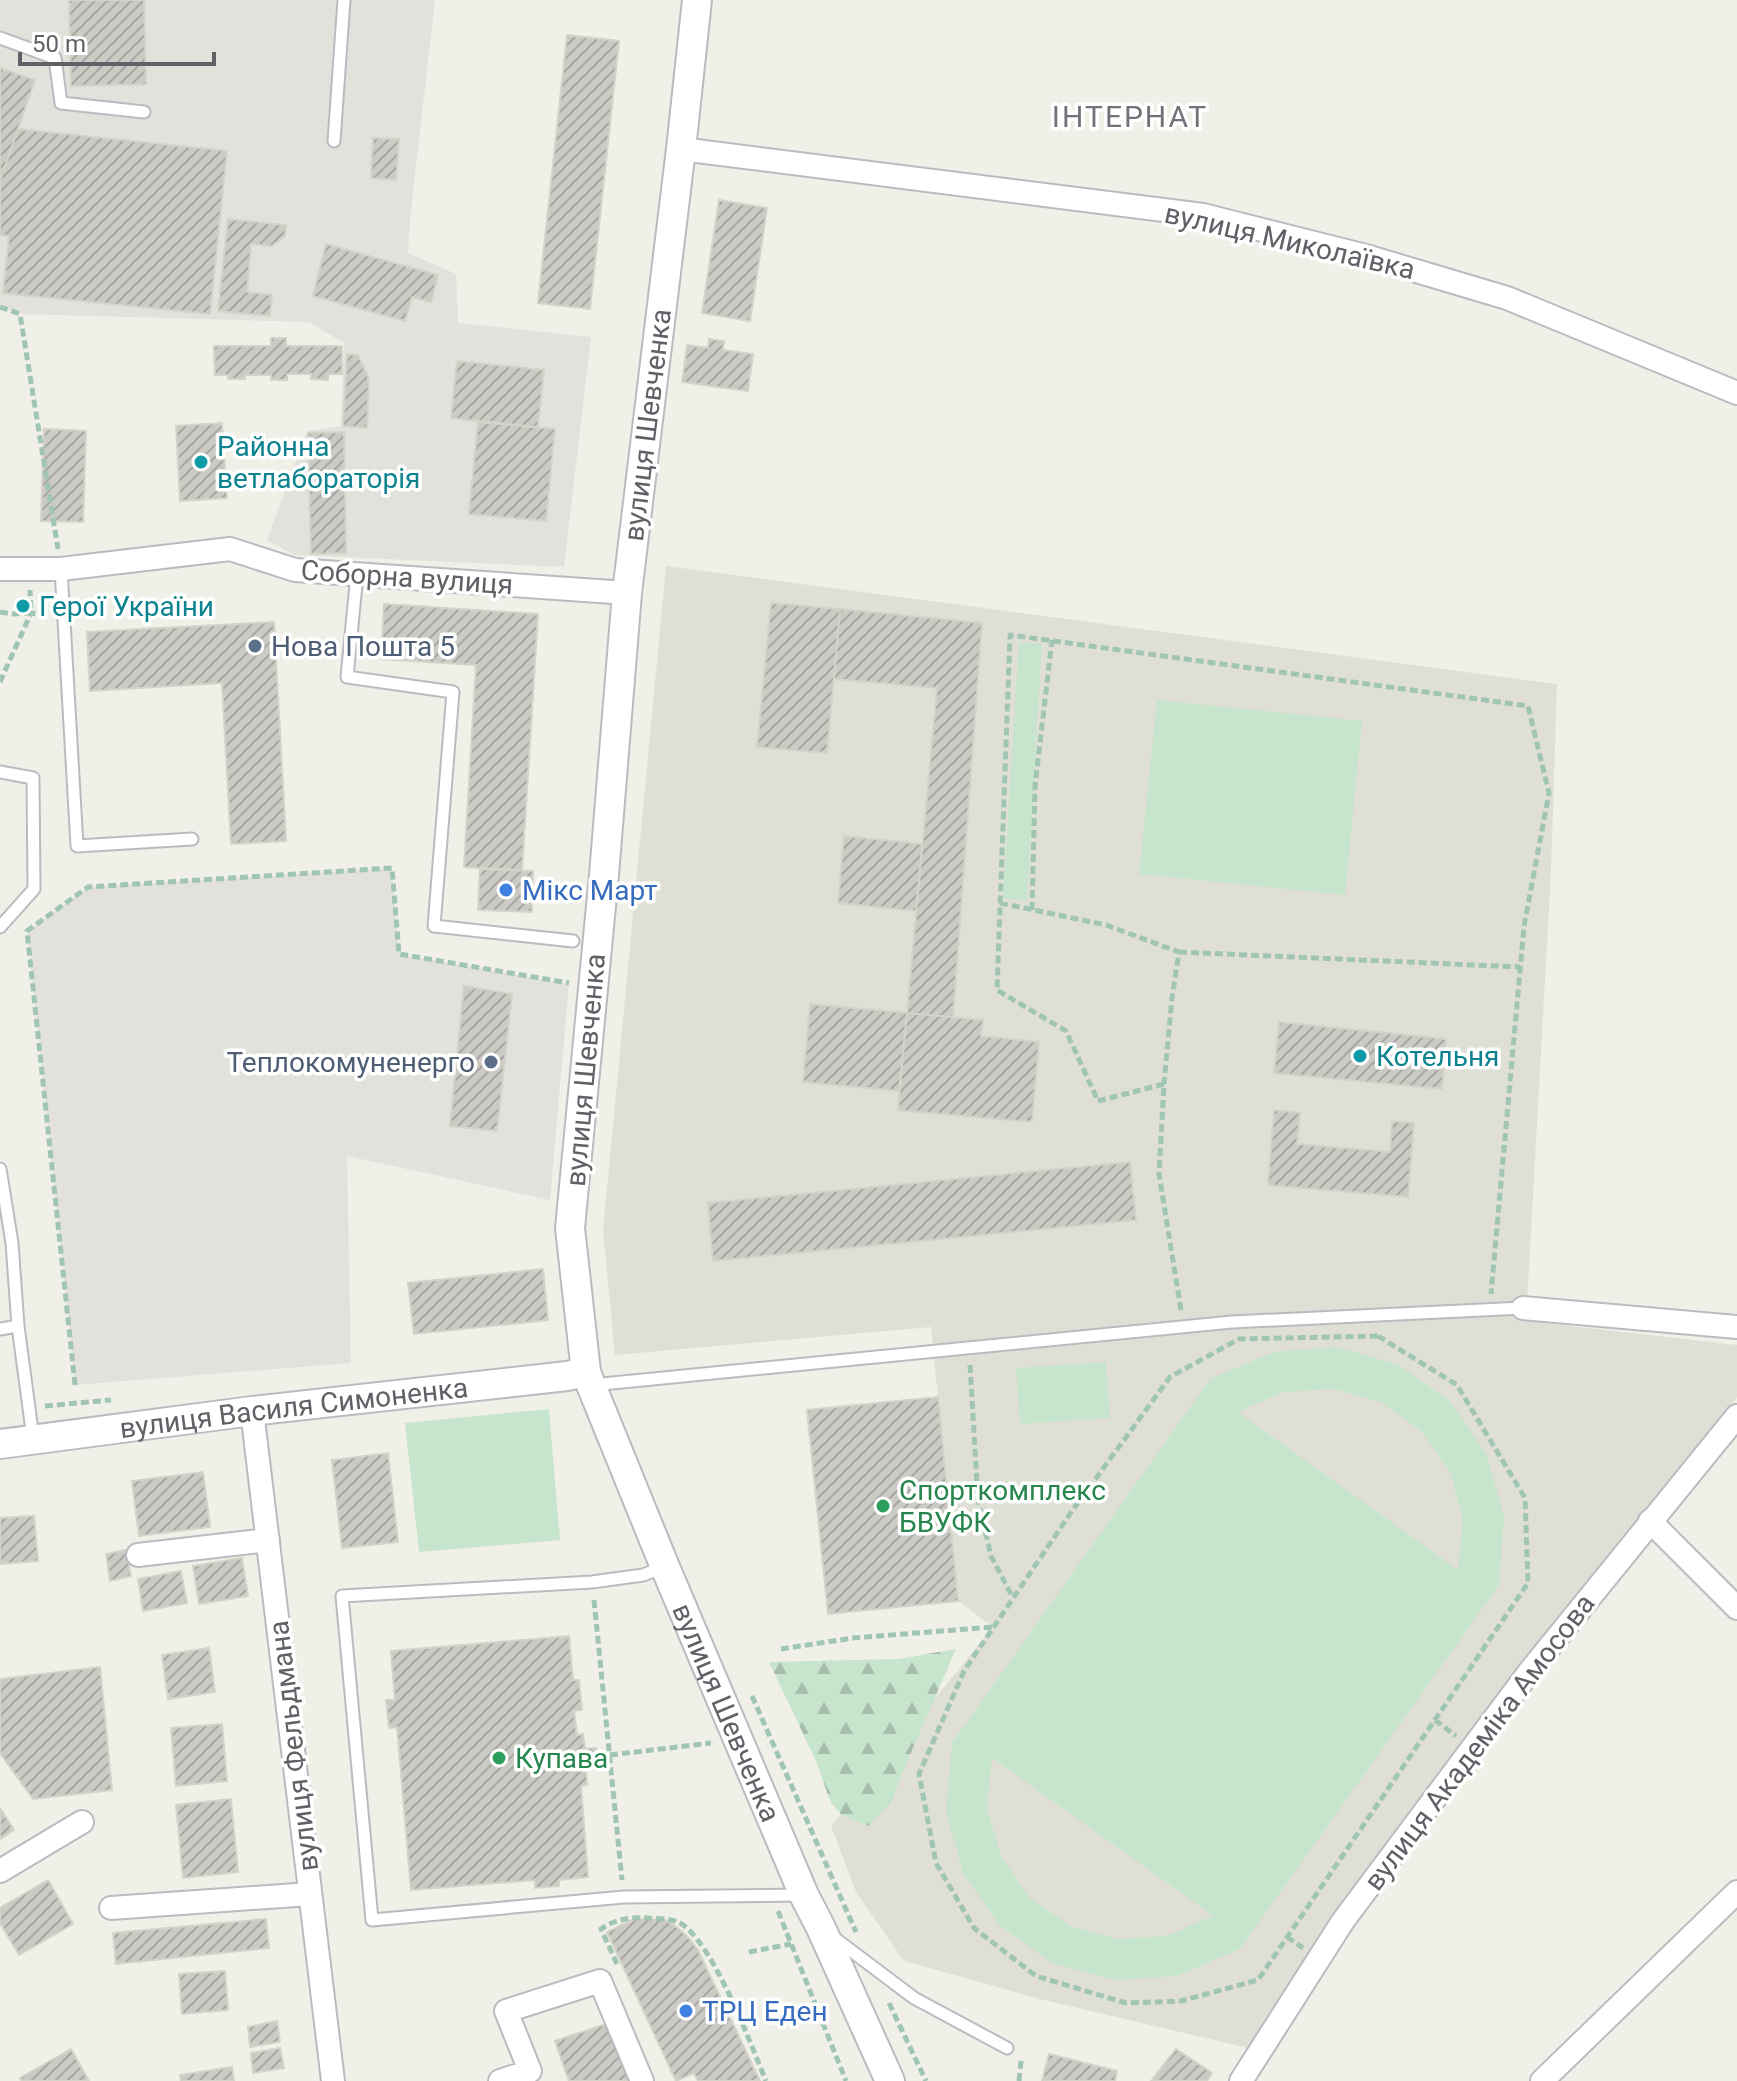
<svg xmlns="http://www.w3.org/2000/svg" width="1737" height="2081" font-family="Roboto,sans-serif">
  <style>
    .industrial { fill: #e2e1dc }
    .education { fill: #e0dfd6 }
    .forest { fill: url(#forest-firs) }
    .green { fill: #c7e5cd; fill-rule: evenodd }
    .building { fill: url(#building-hatch); stroke: #d4d3c7; stroke-width: 2 }
    .lines { fill: none; stroke-linecap: round; stroke-linejoin: round }
    .service-casing { stroke: #babbc0; stroke-width: 15 }
    .minor-casing { stroke: #babbc0; stroke-width: 26 }
    .tertiary-casing { stroke: #babbc0; stroke-width: 32 }
    .path { stroke: #a0c6b3; stroke-width: 5; stroke-dasharray: 8 4; stroke-linecap: butt }
    .service { stroke: #fff; stroke-width: 11 }
    .minor { stroke: #fff; stroke-width: 22 }
    .tertiary { stroke: #fff; stroke-width: 28 }
    .culture-dot { fill: #0f9aa8; stroke: #fff; stroke-width: 3 }
    .service-dot { fill: #5c6f8a; stroke: #fff; stroke-width: 3 }
    .shop-dot { fill: #3f7fe0; stroke: #fff; stroke-width: 3 }
    .leisure-dot { fill: #2e9e5b; stroke: #fff; stroke-width: 3 }
    .labels { text-anchor: middle; stroke-width: 7; stroke-linejoin: round; paint-order: stroke }
    .street-label { font-size: 28px; fill: #5f6167; stroke: #fff }
    .culture-label { font-size: 28px; fill: #0d838f; stroke: #fff; text-anchor: start }
    .service-label { font-size: 28px; fill: #4e5e75; stroke: #fff; text-anchor: start }
    .shop-label { font-size: 28px; fill: #366cbe; stroke: #fff; text-anchor: start }
    .leisure-label { font-size: 28px; fill: #27864d; stroke: #fff; text-anchor: start }
    .neighbourhood-label { font-size: 30px; letter-spacing: 2px; fill: #707379; stroke: #fff }
  </style>
  <defs>
    <pattern id="forest-firs" width="22" height="20" patternUnits="userSpaceOnUse" patternTransform="scale(2)"><rect width="22" height="20" fill="#c7e5cd"/><path d="M5 1l3.5 6h-7zM16 11l3.5 6h-7z" fill="#a5bdaa"/></pattern>
    <pattern id="building-hatch" width="6" height="6" patternUnits="userSpaceOnUse" patternTransform="scale(2)"><rect width="6" height="6" fill="#cccac4"/><path d="M-1 1l2-2M0 6l6-6M5 7l2-2" fill="none" stroke="#a9a7a3"/></pattern>
  </defs>
  <rect width="100%" height="100%" fill="#f0f0e8"/>
  <path class="industrial" d="M 0,0 L 435,0 L 410,219 L 408,253 L 456,274 L 458,323 L 591,337 L 564,567 L 294,555 L 267,540 L 307,431 L 341,426 L 344,343 L 309,322 L 20,314 L 0,307 Z
    M 392,868 L 399,954 L 569,984 L 550,1200 L 347,1156 L 351,1363 L 75,1385 L 27,931 L 88,887 Z"/>
  <path class="education" d="M 666,566 L 1557,684 L 1551,871 L 1526,1321 L 1737,1345 L 1737,1397 L 1252,2049 L 1040,1999 L 904,1961 L 856,1892 L 831,1826 L 993,1627 L 958,1601 L 931,1327 L 615,1355 L 603,1231 Z"/>
  <path class="forest" d="M 956,1649 L 904,1769 L 892,1801 L 868,1826 L 841,1814 L 831,1803 L 815,1759 L 769,1662 L 898,1659 Z"/>
  <path class="green" d="M 1019,642 L 1042,644 L 1027,900 L 1003,898 Z
    M 1157,700 L 1362,721 L 1345,895 L 1139,874 Z
    M 1337,1347 L 1399,1365 L 1451,1402 L 1487,1455 L 1504,1517 L 1499,1585 L 1240,1949 L 1177,1976 L 1114,1980 L 1052,1963 L 1000,1926 L 963,1873 L 946,1811 L 952,1743 L 1210,1379 L 1273,1352 ZM 1333,1389 L 1381,1402 L 1421,1431 L 1450,1472 L 1463,1520 L 1458,1570 L 1238,1412 L 1283,1392 ZM 992,1758 L 1212,1915 L 1212,1916 L 1167,1936 L 1117,1939 L 1070,1926 L 1029,1897 L 1001,1856 L 987,1808 Z
    M 1106,1362 L 1110,1418 L 1020,1424 L 1016,1368 Z
    M 549,1409 L 560,1540 L 419,1552 L 405,1423 Z"/>
  <path class="building" d="M 69,0 L 144,0 L 146,84 L 71,86 Z
    M 567,35 L 619,41 L 590,309 L 538,303 Z
    M 0,68 L 35,80 L 0,181 Z
    M 18,129 L 227,151 L 210,314 L 3,293 L 9,236 L 0,235 L 0,181 Z
    M 373,138 L 399,139 L 396,180 L 371,178 Z
    M 719,200 L 767,208 L 750,321 L 702,313 Z
    M 228,219 L 286,225 L 285,236 L 272,246 L 251,244 L 247,292 L 272,295 L 270,316 L 218,311 Z
    M 326,244 L 438,275 L 431,302 L 412,297 L 405,321 L 313,296 Z
    M 271,338 L 286,338 L 286,346 L 342,346 L 342,374 L 328,374 L 328,380 L 311,379 L 311,374 L 287,374 L 287,380 L 271,380 L 271,375 L 245,375 L 245,379 L 228,379 L 228,375 L 215,375 L 214,346 L 271,346 Z
    M 709,339 L 724,341 L 723,350 L 753,354 L 748,391 L 682,382 L 687,345 L 708,348 Z
    M 347,354 L 358,355 L 369,379 L 367,428 L 343,426 Z
    M 457,361 L 544,370 L 538,427 L 451,418 Z
    M 478,422 L 555,429 L 546,521 L 469,514 Z
    M 222,423 L 227,498 L 180,501 L 176,426 Z
    M 44,429 L 86,431 L 83,522 L 41,521 Z
    M 344,432 L 346,553 L 311,554 L 308,433 Z
    M 771,603 L 840,609 L 827,753 L 757,747 Z
    M 384,604 L 538,614 L 522,870 L 464,867 L 476,665 L 381,659 Z
    M 840,609 L 982,623 L 953,1017 L 907,1013 L 937,688 L 834,679 Z
    M 274,622 L 286,841 L 231,844 L 222,683 L 90,691 L 87,632 Z
    M 844,836 L 922,844 L 916,911 L 838,903 Z
    M 480,869 L 533,871 L 532,912 L 478,910 Z
    M 464,986 L 512,994 L 497,1131 L 450,1126 Z
    M 810,1004 L 907,1013 L 899,1091 L 803,1082 Z
    M 907,1013 L 983,1020 L 981,1036 L 1039,1042 L 1032,1122 L 898,1110 Z
    M 1279,1022 L 1446,1039 L 1442,1089 L 1274,1073 Z
    M 1274,1110 L 1300,1113 L 1297,1144 L 1390,1152 L 1392,1121 L 1414,1123 L 1408,1197 L 1268,1185 Z
    M 1130,1162 L 1136,1220 L 713,1261 L 708,1203 Z
    M 543,1269 L 548,1320 L 414,1334 L 408,1283 Z
    M 938,1397 L 958,1601 L 828,1614 L 807,1410 Z
    M 388,1453 L 398,1542 L 342,1548 L 332,1460 Z
    M 203,1472 L 210,1527 L 139,1536 L 132,1481 Z
    M 34,1516 L 38,1561 L 0,1564 L 0,1518 Z
    M 126,1550 L 131,1576 L 110,1581 L 106,1554 Z
    M 242,1558 L 248,1596 L 199,1604 L 193,1566 Z
    M 181,1571 L 187,1603 L 143,1611 L 138,1579 Z
    M 569,1636 L 573,1680 L 579,1680 L 582,1710 L 574,1711 L 577,1735 L 583,1734 L 585,1749 L 596,1748 L 598,1768 L 586,1769 L 587,1785 L 581,1786 L 588,1877 L 559,1880 L 559,1886 L 535,1888 L 535,1880 L 411,1890 L 397,1727 L 389,1728 L 386,1700 L 395,1700 L 391,1651 Z
    M 209,1648 L 215,1692 L 168,1699 L 162,1655 Z
    M 100,1667 L 112,1790 L 33,1799 L 0,1753 L 0,1679 Z
    M 222,1724 L 227,1781 L 176,1786 L 171,1728 Z
    M 231,1799 L 238,1872 L 183,1878 L 176,1805 Z
    M 0,1808 L 14,1830 L 0,1839 Z
    M 48,1880 L 73,1924 L 19,1955 L 0,1923 L 0,1908 Z
    M 266,1919 L 269,1948 L 116,1964 L 113,1933 Z
    M 643,1919 L 665,1920 L 674,1925 L 687,1936 L 698,1950 L 760,2081 L 698,2081 L 694,2073 L 676,2081 L 607,1932 L 632,1920 Z
    M 225,1971 L 228,2010 L 182,2014 L 179,1974 Z
    M 277,2021 L 280,2042 L 250,2047 L 248,2027 Z
    M 612,2022 L 632,2081 L 569,2081 L 555,2041 Z
    M 280,2048 L 284,2068 L 253,2073 L 251,2053 Z
    M 71,2049 L 89,2081 L 22,2081 L 20,2078 Z
    M 1176,2049 L 1212,2073 L 1207,2081 L 1151,2081 Z
    M 1049,2054 L 1117,2071 L 1115,2081 L 1042,2081 Z
    M 232,2067 L 234,2081 L 181,2081 L 180,2075 Z"/>
  <g class="lines">
    <defs>
      <path id="service" d="M 0,38 L 55,58 L 61,103 L 144,112
        M 334,141 L 344,0
        M 61,569 L 77,846 L 192,839
        M 357,574 L 347,677 L 453,692 L 434,926 L 573,941
        M 0,772 L 33,778 L 34,889 L 0,927
        M 0,1169 L 12,1243 L 18,1326 L 33,1438
        M 0,1329 L 18,1326
        M 592,1385 L 1232,1322 L 1523,1308
        M 664,1567 L 643,1575 L 592,1582 L 342,1596 L 372,1920 L 624,1897 L 804,1895
        M 833,1937 L 914,1998 L 1007,2048"/>
      <path id="minor" d="M 681,149 L 1203,215 L 1366,256 L 1507,298 L 1737,393
        M 0,569 L 61,569 L 230,549 L 295,570 L 627,593
        M 1523,1308 L 1737,1327
        M 252,1411 L 333,2081
        M 1650,1521 L 1737,1608
        M 138,1555 L 268,1540
        M 0,1871 L 82,1822
        M 111,1908 L 310,1894
        M 500,2081 L 530,2071 L 506,2011 L 600,1981 L 642,2081
        M 1241,2081 L 1343,1921 L 1530,1671 L 1737,1416
        M 1542,2081 L 1737,1892"/>
      <g id="tertiary">
        <path id="s1" d="M 697,0 L 681,149 L 627,593 L 604,875 L 570,1228 L 586,1372 L 591,1385 L 665,1567 L 804,1895 L 821,1928 L 890,2081"/>
        <path id="s2" d="M 0,1444 L 252,1411 L 567,1376 L 586,1372"/>
      </g>
    </defs>
    <use href="#service" class="service-casing"/>
    <use href="#minor" class="minor-casing"/>
    <use href="#tertiary" class="tertiary-casing"/>
    <path class="path" d="M 0,307 L 20,314 L 58,549
      M 0,612 L 13,614 L 31,613 L 30,590
      M 0,682 L 31,613 L 47,615
      M 1000,903 L 1106,925 L 1179,952 L 1172,998 L 1164,1084
      M 1032,910 L 1035,786 L 1052,640
      M 1179,952 L 1520,967
      M 1181,1310 L 1159,1174 L 1164,1084 L 1098,1101 L 1066,1031 L 997,990 L 1010,635 L 1528,706 L 1549,793 L 1524,926 L 1491,1294
      M 1378,1336 L 1457,1385 L 1525,1498 L 1528,1583 L 1258,1980 L 1181,2001 L 1126,2003 L 1036,1976 L 974,1928 L 936,1863 L 919,1774 L 964,1671 L 1072,1511 L 1170,1377 L 1239,1339 Z
      M 970,1365 L 978,1500 L 991,1556 L 1013,1598
      M 75,1385 L 27,931 L 88,887 L 392,868 L 399,954 L 569,983
      M 45,1406 L 111,1400
      M 594,1600 L 622,1880
      M 781,1649 L 853,1638 L 993,1627
      M 752,1696 L 856,1932
      M 1435,1720 L 1456,1736
      M 610,1755 L 711,1743
      M 778,1911 L 846,2081
      M 1287,1937 L 1303,1948
      M 749,1952 L 791,1944
      M 617,1964 L 601,1929 C 615,1919 631,1917 648,1918 C 657,1919 669,1918 678,1922 C 711,1937 751,2045 766,2081
      M 889,2003 L 926,2081
      M 1019,2081 L 1021,2061 L 1019,2059"/>
    <use href="#service" class="service"/>
    <use href="#minor" class="minor"/>
    <use href="#tertiary" class="tertiary"/>
  </g>
  <g class="culture-dot">
    <circle cx="201" cy="462" r="8"/>
    <circle cx="23" cy="606" r="8"/>
    <circle cx="1360" cy="1056" r="8"/>
  </g>
  <g class="service-dot">
    <circle cx="255" cy="646" r="8"/>
    <circle cx="491" cy="1062" r="8"/>
  </g>
  <g class="shop-dot">
    <circle cx="506" cy="890" r="8"/>
    <circle cx="686" cy="2011" r="8"/>
  </g>
  <g class="leisure-dot">
    <circle cx="883" cy="1506" r="8"/>
    <circle cx="499" cy="1758" r="8"/>
  </g>
  <g class="labels">
    <g class="street-label">
      <text transform="translate(1290 241) rotate(13)" y="10">вулиця Миколаївка</text>
      <text transform="translate(647 425) rotate(-83)" y="10">вулиця Шевченка</text>
      <text transform="translate(407 577) rotate(4)" y="10">Соборна вулиця</text>
      <text transform="translate(585 1070) rotate(-85)" y="10">вулиця Шевченка</text>
      <text dy="10" stroke="none"><textPath href="#s2" startOffset="296">вулиця Василя Симоненка</textPath></text>
      <text dy="10" stroke="none"><textPath href="#s1" startOffset="1748">вулиця Шевченка</textPath></text>
      <text transform="translate(1479 1742) rotate(-53)" y="10">вулиця Академіка Амосова</text>
      <text transform="translate(293 1746) rotate(-97)" y="10">вулиця Фельдмана</text>
    </g>
    <g class="culture-label">
      <text x="217" y="456">Районна<tspan x="217" dy="32">ветлабораторія</tspan></text>
      <text x="39" y="616">Герої України</text>
      <text x="1376" y="1066">Котельня</text>
    </g>
    <g class="service-label">
      <text x="271" y="656">Нова Пошта 5</text>
      <text x="475" y="1072" text-anchor="end">Теплокомуненерго</text>
    </g>
    <g class="shop-label">
      <text x="522" y="900">Мікс Март</text>
      <text x="702" y="2021">ТРЦ Еден</text>
    </g>
    <g class="leisure-label">
      <text x="899" y="1500">Спорткомплекс<tspan x="899" dy="32">БВУФК</tspan></text>
      <text x="515" y="1768">Купава</text>
    </g>
    <g class="neighbourhood-label">
      <text x="1130" y="127">ІНТЕРНАТ</text>
    </g>
  </g>
  <path d="M20 52v12h194v-12" fill="none" stroke="#5f6167" stroke-width="4"/>
  <text x="32" y="52" font-size="24" fill="#5f6167" stroke="#ffffff" stroke-width="6" paint-order="stroke">50 m</text>
</svg>
